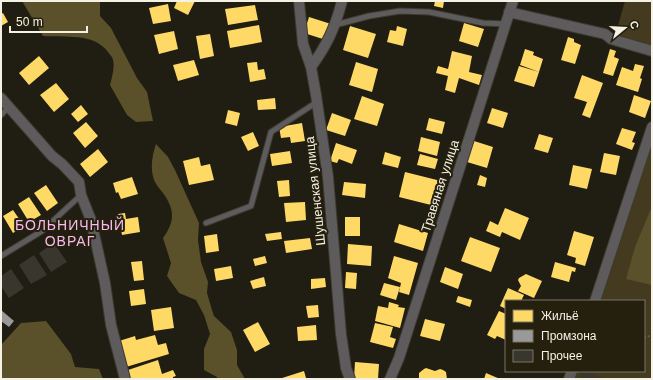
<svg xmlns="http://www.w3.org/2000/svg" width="653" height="380" font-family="Arial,sans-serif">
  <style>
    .green { fill: #433a1f }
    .forest { fill: #5a502a }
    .homes { fill: #ffd966 }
    .industry { fill: #999 }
    .building { fill: #39362d }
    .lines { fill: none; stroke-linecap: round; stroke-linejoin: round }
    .lane-casing { stroke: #3d3a31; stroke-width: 7 }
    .street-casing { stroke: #3d3a31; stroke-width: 12 }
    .path { stroke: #5f5c5a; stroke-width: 2; stroke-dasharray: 2 2; stroke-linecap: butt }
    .lane { stroke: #5d5b5b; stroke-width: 5 }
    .street { stroke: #5d5b5b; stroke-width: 10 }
    .labels { text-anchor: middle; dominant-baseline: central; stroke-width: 4; stroke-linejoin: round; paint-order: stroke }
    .street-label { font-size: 13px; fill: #f4f1e5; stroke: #25200e }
    .neighbourhood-label { font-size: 14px; letter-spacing: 1px; fill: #fabaef; stroke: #25200e }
  </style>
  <rect width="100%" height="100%" fill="#201d13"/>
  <path class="green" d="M 625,1 L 652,1 L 652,47 L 615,36 Z
    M 652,139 L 652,379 L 575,379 L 577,371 L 644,371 L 644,301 L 600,301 Z"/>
  <path class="forest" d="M 22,1 L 100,1 L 100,16 L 111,28 L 137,78 L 147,92 L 153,121 L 136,122 L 127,115 L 110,85 C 112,77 115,67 113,60 C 113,57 109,54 108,52 C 93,32 65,38 43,36 Z
    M 156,144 L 168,157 L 175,170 L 199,223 L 198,240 L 201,262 L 208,282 L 207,293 L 212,310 L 214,316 L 231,332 L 237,350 L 237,365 L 245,379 L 217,379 L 217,377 L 204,370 L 204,349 L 210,334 L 204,315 L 196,300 L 179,293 L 167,276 L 171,263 L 163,238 C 175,221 175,210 163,193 C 160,189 156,185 154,180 C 150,168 152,156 156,144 Z
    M 652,206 L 652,285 L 626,279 L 635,247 Z
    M 46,321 L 71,354 L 75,367 L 99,369 L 103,379 L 1,379 L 1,345 L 21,323 Z"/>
  <path class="homes" d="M 177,1 L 195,1 L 188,15 L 174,8 Z
    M 435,1 L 444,1 L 443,8 L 434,6 Z
    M 168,4 L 171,21 L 153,24 L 149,8 Z
    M 255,5 L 258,20 L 228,25 L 225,9 Z
    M 3,13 L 8,22 L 1,26 L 1,14 Z
    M 309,17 L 331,24 L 326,40 L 304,33 Z
    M 464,23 L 484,29 L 478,47 L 459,41 Z
    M 259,25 L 262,42 L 230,48 L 227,31 Z
    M 350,26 L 376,34 L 368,58 L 343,50 Z
    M 397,26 L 407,29 L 403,46 L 387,42 L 390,30 L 396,31 Z
    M 174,31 L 178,49 L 159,54 L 154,35 Z
    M 210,34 L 214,56 L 200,59 L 196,36 Z
    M 568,37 L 574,39 L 574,42 L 581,45 L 575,64 L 561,60 Z
    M 525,49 L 534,52 L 533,55 L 543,59 L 539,72 L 520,65 Z
    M 610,49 L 616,51 L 614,57 L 619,59 L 613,76 L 603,73 Z
    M 452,51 L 472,56 L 469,72 L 482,75 L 479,85 L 459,78 L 455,93 L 445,90 L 448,76 L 436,73 L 438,66 L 448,69 Z
    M 39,56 L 49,68 L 29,85 L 19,73 Z
    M 194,60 L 199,75 L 178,81 L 173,65 Z
    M 257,62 L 258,70 L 264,69 L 266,79 L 250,82 L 247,63 Z
    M 356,62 L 378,69 L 372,92 L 349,85 Z
    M 635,64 L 644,66 L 640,78 L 642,79 L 638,92 L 616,85 L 622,67 L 633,71 Z
    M 519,66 L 539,72 L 534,87 L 514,81 Z
    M 582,75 L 603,83 L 590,118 L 582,115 L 587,102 L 574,98 Z
    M 56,83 L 69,99 L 54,112 L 40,95 Z
    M 634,95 L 651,101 L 645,118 L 629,112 Z
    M 362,96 L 384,104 L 377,126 L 354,119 Z
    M 275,98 L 276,109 L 258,110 L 257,100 Z
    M 81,105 L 88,114 L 78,122 L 71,114 Z
    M 492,108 L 508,113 L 503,128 L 487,123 Z
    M 228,110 L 240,113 L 237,126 L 225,123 Z
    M 332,113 L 351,120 L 345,136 L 326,130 Z
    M 429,118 L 445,122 L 442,134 L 426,130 Z
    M 86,122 L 98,136 L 85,148 L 73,133 Z
    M 302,123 L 305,141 L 291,143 L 290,137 L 281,138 L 279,127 Z
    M 622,128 L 636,132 L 632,142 L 635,143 L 632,150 L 616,144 Z
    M 253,132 L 259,146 L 248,151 L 241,137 Z
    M 539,134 L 553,138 L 548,153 L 534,149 Z
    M 421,137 L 440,142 L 437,156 L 418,151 Z
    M 474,141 L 493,147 L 487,168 L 467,162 Z
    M 336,143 L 357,150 L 352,164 L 339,159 L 337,163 L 330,161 Z
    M 98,149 L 108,162 L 90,177 L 80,164 Z
    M 290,151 L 292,163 L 272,166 L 270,154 Z
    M 385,152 L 401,157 L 398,168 L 382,164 Z
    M 604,153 L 620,156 L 616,175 L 600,172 Z
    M 420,154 L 438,159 L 435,169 L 417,165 Z
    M 199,157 L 201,166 L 210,164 L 214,180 L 189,185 L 183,161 Z
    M 573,165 L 592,169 L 587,189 L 569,185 Z
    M 405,172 L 441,181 L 438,194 L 434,193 L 431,205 L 399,197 Z
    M 480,175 L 487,178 L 485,187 L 477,185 Z
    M 132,177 L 138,194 L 121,199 L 118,192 L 116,193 L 113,183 Z
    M 289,180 L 290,196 L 279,197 L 277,181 Z
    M 344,182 L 366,184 L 365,198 L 342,195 Z
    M 46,185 L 58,203 L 47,211 L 34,193 Z
    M 29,197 L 41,215 L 29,222 L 18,204 Z
    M 305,202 L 306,220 L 286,222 L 284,203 Z
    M 505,208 L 529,218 L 520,240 L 502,232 L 500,237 L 486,231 L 490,221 L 498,225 Z
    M 13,210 L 24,226 L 13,233 L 3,216 Z
    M 125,213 L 126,219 L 138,217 L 140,232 L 122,235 L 118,214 Z
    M 345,217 L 360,217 L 360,236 L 345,236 Z
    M 399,224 L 428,233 L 423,251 L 394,242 Z
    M 574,231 L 594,237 L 585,266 L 575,263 L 576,258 L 567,255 Z
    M 281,232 L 282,239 L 267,241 L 265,234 Z
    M 217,234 L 219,251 L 206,253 L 204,236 Z
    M 470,237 L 500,248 L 491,272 L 461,261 Z
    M 310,238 L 312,249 L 286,253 L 284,241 Z
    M 348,244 L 372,246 L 371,266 L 347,264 Z
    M 265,256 L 267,263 L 255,266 L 253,259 Z
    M 394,256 L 418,263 L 409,295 L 399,292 L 401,283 L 388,278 Z
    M 142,261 L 144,280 L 134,281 L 131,262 Z
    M 555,262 L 576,268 L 575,272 L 572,271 L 569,282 L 551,277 Z
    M 231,266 L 233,278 L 216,281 L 214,269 Z
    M 445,267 L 463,274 L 458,289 L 440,282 Z
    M 346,272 L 357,273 L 356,289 L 345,288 Z
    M 526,274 L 542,281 L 534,298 L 518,291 L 521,286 L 518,280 L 519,278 Z
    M 264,277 L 266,286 L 253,289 L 250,281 Z
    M 325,278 L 326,287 L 311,289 L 311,279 Z
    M 384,283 L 400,287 L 396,300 L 380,295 Z
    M 508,288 L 524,295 L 521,301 L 506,301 L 506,309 L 500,306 Z
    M 144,289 L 146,304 L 131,306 L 129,291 Z
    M 458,296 L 472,300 L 470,307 L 456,302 Z
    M 389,302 L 399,305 L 398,307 L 405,308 L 400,328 L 375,321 L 378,306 L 388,308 Z
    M 318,305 L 319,317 L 308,318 L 306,306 Z
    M 171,307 L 174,328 L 154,331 L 151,310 Z
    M 499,311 L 506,314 L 506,340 L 497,336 L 495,339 L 487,335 Z
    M 425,319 L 445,324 L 440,341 L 420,336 Z
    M 258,322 L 270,344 L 255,352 L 243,330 Z
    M 375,323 L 393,327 L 390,337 L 396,339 L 393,348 L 370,342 Z
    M 316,325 L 317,340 L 298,341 L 297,327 Z
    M 155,335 L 158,345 L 166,343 L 169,354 L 126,367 L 119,341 L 135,336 L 136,340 Z
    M 158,360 L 162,374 L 173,370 L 176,376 L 173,377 L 173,379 L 128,379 L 125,371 Z
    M 355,362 L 379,364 L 378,379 L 354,379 Z
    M 426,368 L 435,371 L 440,369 L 443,370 L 446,372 L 447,379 L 419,379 L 419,373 L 424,369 Z
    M 304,371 L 306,378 L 279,379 Z
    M 486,373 L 500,379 L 484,379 Z"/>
  <path class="industry" d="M 1,310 L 14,321 L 9,327 L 1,321 Z"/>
  <path class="building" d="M 54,243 L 67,262 L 51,272 L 39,253 Z
    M 34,255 L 47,275 L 31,284 L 19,265 Z
    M 11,269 L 24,288 L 9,298 L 1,286 L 1,276 Z
    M 582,371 L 584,371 L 607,379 L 579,379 Z"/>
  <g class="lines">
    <defs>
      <path id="lane" d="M 335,25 L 369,16 L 400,11 L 429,12 L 483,23 L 506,24
        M 1,115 L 9,107
        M 206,223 L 251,206 L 271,132 L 317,102
        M 1,256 L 42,231 L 81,195"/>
      <path id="street" d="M 299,1 L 303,44 L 311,67 L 316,95 L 328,177 L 341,334 L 346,368 L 350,379
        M 509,12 L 605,34 L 611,39 L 652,51
        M 311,67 C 327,45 335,28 342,1
        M 1,98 L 52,156 L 62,164 L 79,182 L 81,195 L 91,220 L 105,283 L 111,325 L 125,379
        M 595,301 L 652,127
        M 390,379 L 399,358 L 513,1
        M 569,379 L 572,371"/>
    </defs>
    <use href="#lane" class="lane-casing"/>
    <use href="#street" class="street-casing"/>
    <path class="path" d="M 644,338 L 652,335"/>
    <use href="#lane" class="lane"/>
    <use href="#street" class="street"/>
  </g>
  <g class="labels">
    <g class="street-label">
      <text transform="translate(440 186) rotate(-72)">Травяная улица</text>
      <text transform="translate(315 191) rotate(-96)">Шушенская улица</text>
    </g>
    <g class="neighbourhood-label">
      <text x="70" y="225">БОЛЬНИЧНЫЙ<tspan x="70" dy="16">ОВРАГ</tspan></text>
    </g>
  </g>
  <rect width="653" height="380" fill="none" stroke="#f4f1e5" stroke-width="4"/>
  <rect x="505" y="300" width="140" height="72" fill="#25200e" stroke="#787464"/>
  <rect x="513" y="310" width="20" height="12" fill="#ffd966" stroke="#787464"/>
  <text x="541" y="320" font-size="12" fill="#f4f1e5">Жильё</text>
  <rect x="513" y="330" width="20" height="12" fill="#999999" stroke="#787464"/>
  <text x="541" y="340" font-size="12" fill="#f4f1e5">Промзона</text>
  <rect x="513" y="350" width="20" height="12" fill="#39362d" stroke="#787464"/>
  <text x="541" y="360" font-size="12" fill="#f4f1e5">Прочее</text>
  <g transform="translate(625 28) rotate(72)" stroke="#25200e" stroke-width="3" paint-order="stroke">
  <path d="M0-3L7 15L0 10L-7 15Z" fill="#f4f1e5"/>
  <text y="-6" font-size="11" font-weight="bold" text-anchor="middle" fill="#f4f1e5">С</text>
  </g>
  <path d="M10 26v6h77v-6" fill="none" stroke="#f4f1e5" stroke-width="2"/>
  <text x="16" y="26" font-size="12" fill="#f4f1e5" stroke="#25200e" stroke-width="3" paint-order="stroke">50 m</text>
</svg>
